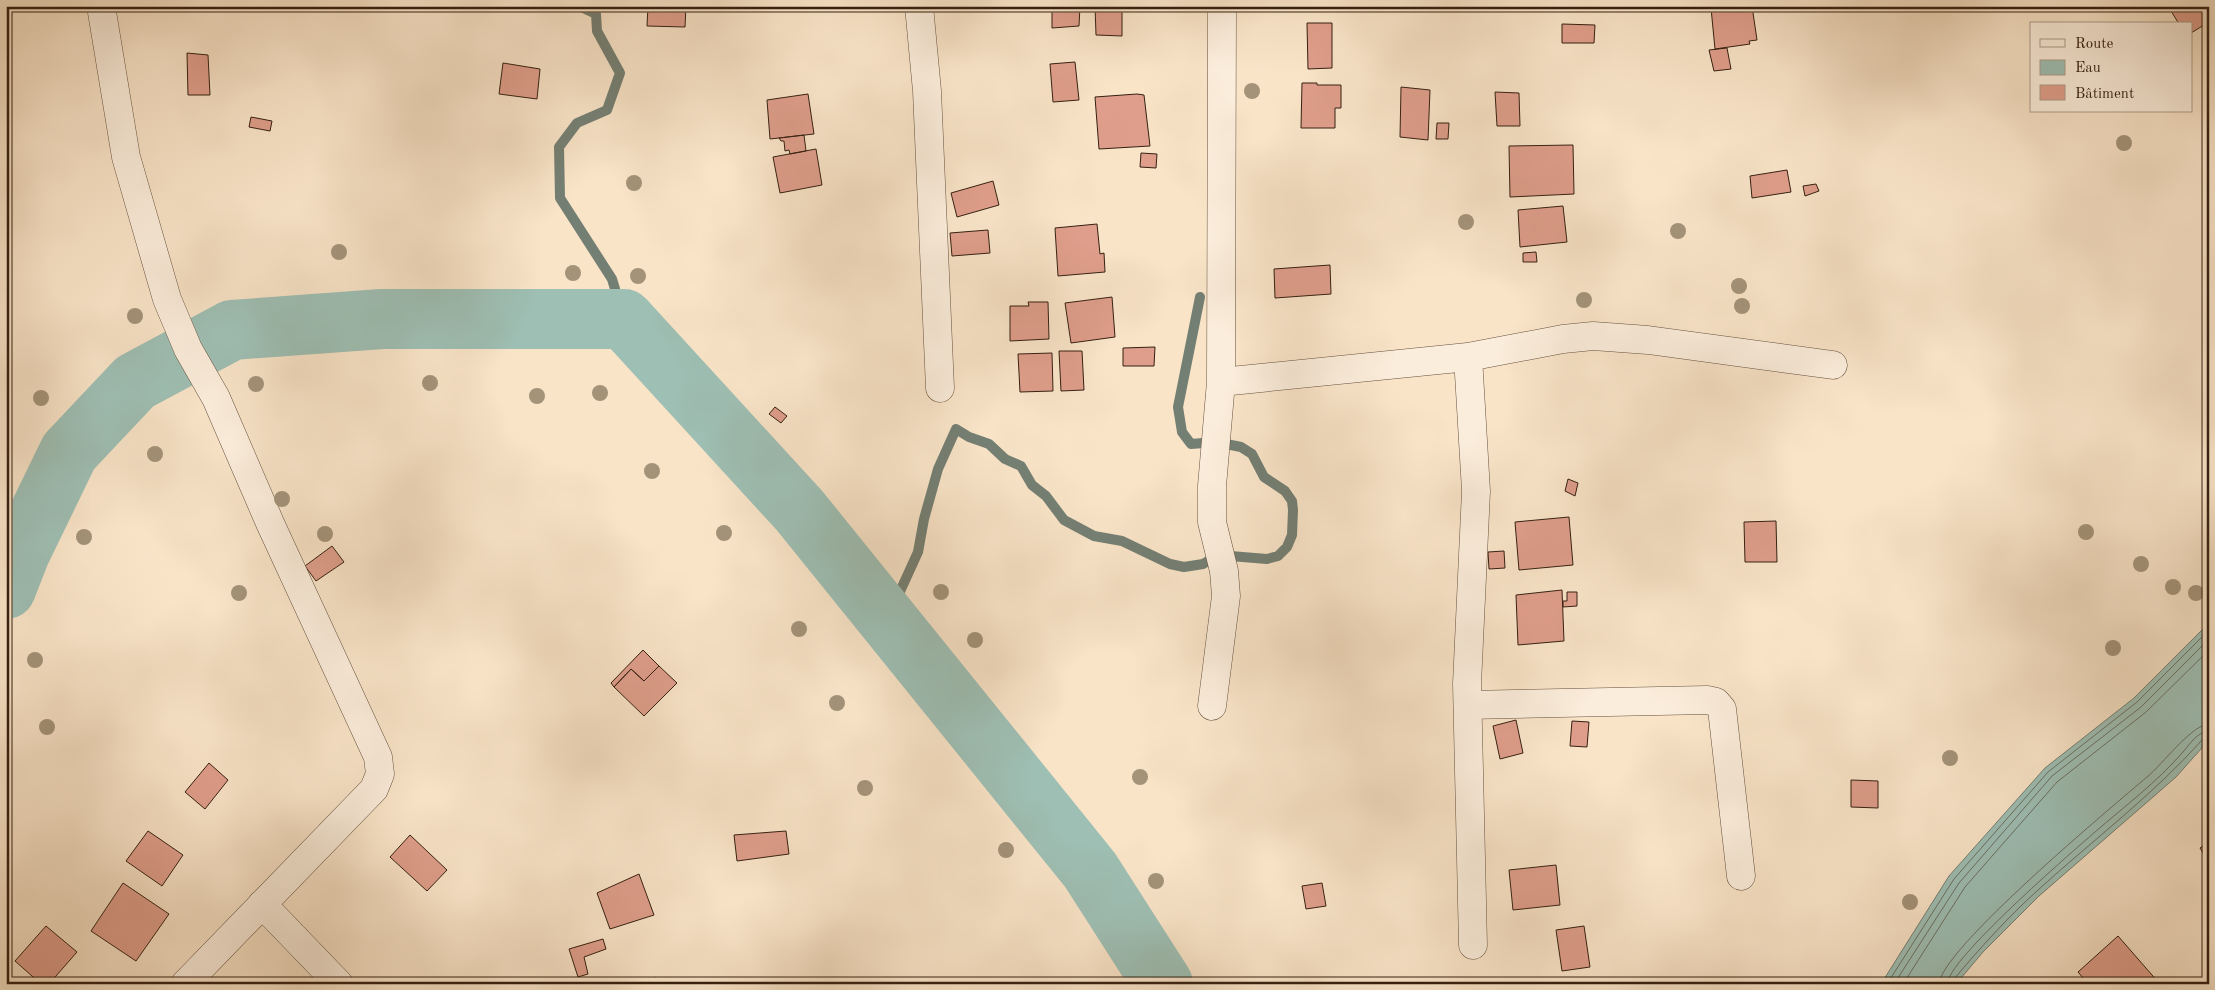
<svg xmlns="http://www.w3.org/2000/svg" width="2215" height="990" font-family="'Old Standard TT',serif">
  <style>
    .water { fill: #9ebfb4; stroke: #747f73 }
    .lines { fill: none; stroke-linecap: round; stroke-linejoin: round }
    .shore { stroke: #6a7062; stroke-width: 1 }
    .stream { stroke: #747f73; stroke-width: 10 }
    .river { stroke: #9ebfb4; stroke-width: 60 }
    .building { fill: #df9e8b; stroke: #352011 }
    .minor-casing { stroke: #66513f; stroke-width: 29 }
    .minor { stroke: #fbeddb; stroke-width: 28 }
    .tree { fill: #a49379 }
  </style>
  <rect width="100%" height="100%" fill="#f9e4c8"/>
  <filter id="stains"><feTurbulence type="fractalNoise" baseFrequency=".004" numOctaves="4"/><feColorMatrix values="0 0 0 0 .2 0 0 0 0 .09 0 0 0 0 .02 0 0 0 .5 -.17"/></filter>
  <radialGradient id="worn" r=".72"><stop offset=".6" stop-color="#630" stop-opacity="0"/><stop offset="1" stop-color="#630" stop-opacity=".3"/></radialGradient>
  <path class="water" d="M 2209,623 L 2209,740 L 2176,777 L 2039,896 L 1983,952 L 1956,984 L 1881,984 L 1949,876 L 2045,768 L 2134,698 Z"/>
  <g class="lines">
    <path class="shore" d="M 1887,984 L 1954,879 L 2048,772 L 2137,702 L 2209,630
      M 1894,984 L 1959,883 L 2052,776 L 2141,707 L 2209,639
      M 1903,984 L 1965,887 L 2057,782 L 2146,712 L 2209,650
      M 1939,984 C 1940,950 2113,806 2147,777 C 2162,765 2192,724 2209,724
      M 1947,984 C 1948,959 2071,853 2095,832 C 2125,806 2157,782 2183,752 C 2190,744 2197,732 2209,731
      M 1953,984 L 1954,979 C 1980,948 2008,917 2038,890 C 2093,840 2153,795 2203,739 L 2209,737"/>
    <path class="stream" d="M 579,6 L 596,14 L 597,31 L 620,73 L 607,110 L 577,123 L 559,147 L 560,198 L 612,279 L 624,319
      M 887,620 L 918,552 L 924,519 L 938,469 L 956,429 L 969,437 L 989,444 L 1005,459 L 1021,466 L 1032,485 L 1046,496 L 1064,520 L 1094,536 L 1122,541 L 1170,564 L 1184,567 L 1203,564 L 1218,555 L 1267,559 L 1278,556 L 1287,547 L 1292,535 L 1293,510 L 1292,501 L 1285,491 L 1264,477 L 1252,454 L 1241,447 L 1216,442 L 1191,444 L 1182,432 L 1178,407 L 1200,297"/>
    <path class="river" d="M 6,589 L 20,553 L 69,452 L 135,382 L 232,330 L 382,319 L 624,319 L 799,510 L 1090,870 L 1163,984"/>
  </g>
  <path class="building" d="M 648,6 L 686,6 L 685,27 L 647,26 Z
    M 1052,6 L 1080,6 L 1079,26 L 1052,28 Z
    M 1095,6 L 1122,6 L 1122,36 L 1096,35 Z
    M 1724,6 L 1752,6 L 1757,40 L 1749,41 L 1750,44 L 1715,49 L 1711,8 Z
    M 2168,6 L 2209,6 L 2209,22 L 2191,33 L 2191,24 L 2179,24 Z
    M 1307,23 L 1332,23 L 1332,68 L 1308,69 Z
    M 1562,24 L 1595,25 L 1594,43 L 1562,43 Z
    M 1727,48 L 1731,69 L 1714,71 L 1709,50 Z
    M 187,53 L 208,55 L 210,95 L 188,95 Z
    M 1075,62 L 1079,100 L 1053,102 L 1050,64 Z
    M 503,63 L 540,69 L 537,99 L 499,94 Z
    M 1302,83 L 1317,83 L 1317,85 L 1341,85 L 1341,108 L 1335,108 L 1335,128 L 1301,128 Z
    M 1401,87 L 1430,90 L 1428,140 L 1400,137 Z
    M 1495,92 L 1519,93 L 1520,126 L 1497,126 Z
    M 808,94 L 814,134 L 770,139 L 767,100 Z
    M 1137,94 L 1144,95 L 1150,146 L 1099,149 L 1095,97 Z
    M 251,117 L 272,121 L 270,131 L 249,127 Z
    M 1437,123 L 1449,123 L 1448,139 L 1436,139 Z
    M 804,135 L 806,151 L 790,154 L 789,150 L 785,151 L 784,141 L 781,141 L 779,138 Z
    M 1573,145 L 1574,194 L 1510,197 L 1509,146 Z
    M 816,149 L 822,185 L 780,193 L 773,157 Z
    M 1141,153 L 1157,154 L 1156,168 L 1140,167 Z
    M 1787,170 L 1791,192 L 1752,198 L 1750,176 Z
    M 993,181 L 999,205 L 957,217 L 951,193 Z
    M 1816,184 L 1819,191 L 1805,196 L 1803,186 Z
    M 1563,206 L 1567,242 L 1520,247 L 1518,210 Z
    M 1097,224 L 1100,254 L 1104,253 L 1105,272 L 1058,276 L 1055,228 Z
    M 988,230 L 990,253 L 952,256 L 950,233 Z
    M 1536,252 L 1537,262 L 1523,262 L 1523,253 Z
    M 1330,265 L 1331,294 L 1275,298 L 1274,269 Z
    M 1112,297 L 1115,337 L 1071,343 L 1065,303 Z
    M 1028,302 L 1048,302 L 1049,339 L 1010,341 L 1010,306 L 1029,306 Z
    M 1155,347 L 1154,366 L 1123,366 L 1123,348 Z
    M 1059,351 L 1082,351 L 1084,390 L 1061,391 Z
    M 1052,353 L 1053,391 L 1020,392 L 1018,354 Z
    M 775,407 L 787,416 L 781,423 L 769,414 Z
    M 1568,479 L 1578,483 L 1575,496 L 1565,491 Z
    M 1569,517 L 1573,565 L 1519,570 L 1515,522 Z
    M 1776,521 L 1777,562 L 1745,562 L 1744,522 Z
    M 332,546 L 344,562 L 316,581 L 305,566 Z
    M 1504,551 L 1505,568 L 1489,569 L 1488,552 Z
    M 1562,590 L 1564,641 L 1518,645 L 1516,595 Z
    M 1567,592 L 1577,592 L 1577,606 L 1563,607 L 1563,601 L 1567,601 Z
    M 643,650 L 659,666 L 644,681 L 631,669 L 614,687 L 611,683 Z
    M 659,666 L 677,683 L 644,716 L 614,687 L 631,669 L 644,681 Z
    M 1516,720 L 1523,753 L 1500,759 L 1493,726 Z
    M 1572,721 L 1589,722 L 1587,747 L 1570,746 Z
    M 209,763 L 228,780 L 205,809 L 185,792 Z
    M 1851,780 L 1878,781 L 1878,808 L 1851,807 Z
    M 148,831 L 183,855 L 162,886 L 126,861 Z
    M 786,831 L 789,854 L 737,861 L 734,835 Z
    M 410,835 L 447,870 L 427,891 L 390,857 Z
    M 2209,842 L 2209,861 L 2208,861 L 2200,848 Z
    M 1556,865 L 1560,905 L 1513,910 L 1509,870 Z
    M 639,874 L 654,915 L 610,929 L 597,893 Z
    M 123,883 L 169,914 L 136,961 L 91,931 Z
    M 1322,883 L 1326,906 L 1306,909 L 1302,886 Z
    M 46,926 L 77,952 L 49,984 L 41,984 L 15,961 Z
    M 1584,926 L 1590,967 L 1562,971 L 1556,930 Z
    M 2118,936 L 2159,983 L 2159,984 L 2088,984 L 2078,972 Z
    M 603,939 L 606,949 L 584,957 L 588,974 L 578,977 L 569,949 Z
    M 656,978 L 658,984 L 632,984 Z"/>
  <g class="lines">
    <defs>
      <path id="minor" d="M 101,6 L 126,157 L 167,299 L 188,349 L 216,398 L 270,523 L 378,757 L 380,774 L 374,789 L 185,984
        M 919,6 L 927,91 L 940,388
        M 1468,357 L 1476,491 L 1467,684 L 1473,945
        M 1221,382 L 1468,357 L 1563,339 L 1593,336 L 1648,340 L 1833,365
        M 1468,705 L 1707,700 L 1716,702 L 1722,709 L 1741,876
        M 1212,706 L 1226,596 L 1224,571 L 1212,522 L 1212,486 L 1221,382 L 1222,6
        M 262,904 L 339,984"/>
    </defs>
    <use href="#minor" class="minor-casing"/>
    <use href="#minor" class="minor"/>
  </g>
  <g class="tree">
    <circle cx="1252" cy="91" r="8"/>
    <circle cx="2124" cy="143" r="8"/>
    <circle cx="634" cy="183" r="8"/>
    <circle cx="1466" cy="222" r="8"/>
    <circle cx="1678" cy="231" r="8"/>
    <circle cx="339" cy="252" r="8"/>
    <circle cx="573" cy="273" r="8"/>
    <circle cx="638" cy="276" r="8"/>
    <circle cx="1739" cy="286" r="8"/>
    <circle cx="1584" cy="300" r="8"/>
    <circle cx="1742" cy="306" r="8"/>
    <circle cx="135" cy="316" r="8"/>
    <circle cx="430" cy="383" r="8"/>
    <circle cx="256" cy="384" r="8"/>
    <circle cx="600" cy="393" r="8"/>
    <circle cx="537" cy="396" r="8"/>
    <circle cx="41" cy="398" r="8"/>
    <circle cx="155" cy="454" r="8"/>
    <circle cx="652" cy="471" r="8"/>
    <circle cx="282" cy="499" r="8"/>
    <circle cx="2086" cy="532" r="8"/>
    <circle cx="724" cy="533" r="8"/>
    <circle cx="325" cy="534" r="8"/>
    <circle cx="84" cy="537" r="8"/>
    <circle cx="2141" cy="564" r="8"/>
    <circle cx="2173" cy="587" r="8"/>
    <circle cx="941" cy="592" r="8"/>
    <circle cx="239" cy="593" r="8"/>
    <circle cx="2196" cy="593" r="8"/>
    <circle cx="799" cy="629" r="8"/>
    <circle cx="975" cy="640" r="8"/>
    <circle cx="2113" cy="648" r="8"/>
    <circle cx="35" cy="660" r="8"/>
    <circle cx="837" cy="703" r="8"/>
    <circle cx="47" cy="727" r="8"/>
    <circle cx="1950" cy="758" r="8"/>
    <circle cx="1140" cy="777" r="8"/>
    <circle cx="865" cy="788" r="8"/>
    <circle cx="1006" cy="850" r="8"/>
    <circle cx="1156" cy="881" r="8"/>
    <circle cx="1910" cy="902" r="8"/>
  </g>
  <rect width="2215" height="990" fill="none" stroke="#f9e4c8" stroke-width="25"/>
  <rect x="8" y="8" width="2200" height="975" fill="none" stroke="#352011" stroke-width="2.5"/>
  <rect x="12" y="12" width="2190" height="965" fill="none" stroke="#352011"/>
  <rect x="2030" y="22" width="162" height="90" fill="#fbeddb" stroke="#ac9b8a"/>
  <rect x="2040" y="39" width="25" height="8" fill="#fbeddb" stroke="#ac9b8a"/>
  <text x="2075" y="48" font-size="15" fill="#352011">Route</text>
  <rect x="2040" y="60" width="25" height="15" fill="#9ebfb4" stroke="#ac9b8a"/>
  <text x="2075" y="72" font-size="15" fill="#352011">Eau</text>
  <rect x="2040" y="85" width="25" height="15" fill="#df9e8b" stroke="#ac9b8a"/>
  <text x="2075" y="98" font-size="15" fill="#352011">Bâtiment</text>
  <rect width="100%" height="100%" filter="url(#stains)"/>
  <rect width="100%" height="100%" fill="url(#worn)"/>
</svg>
